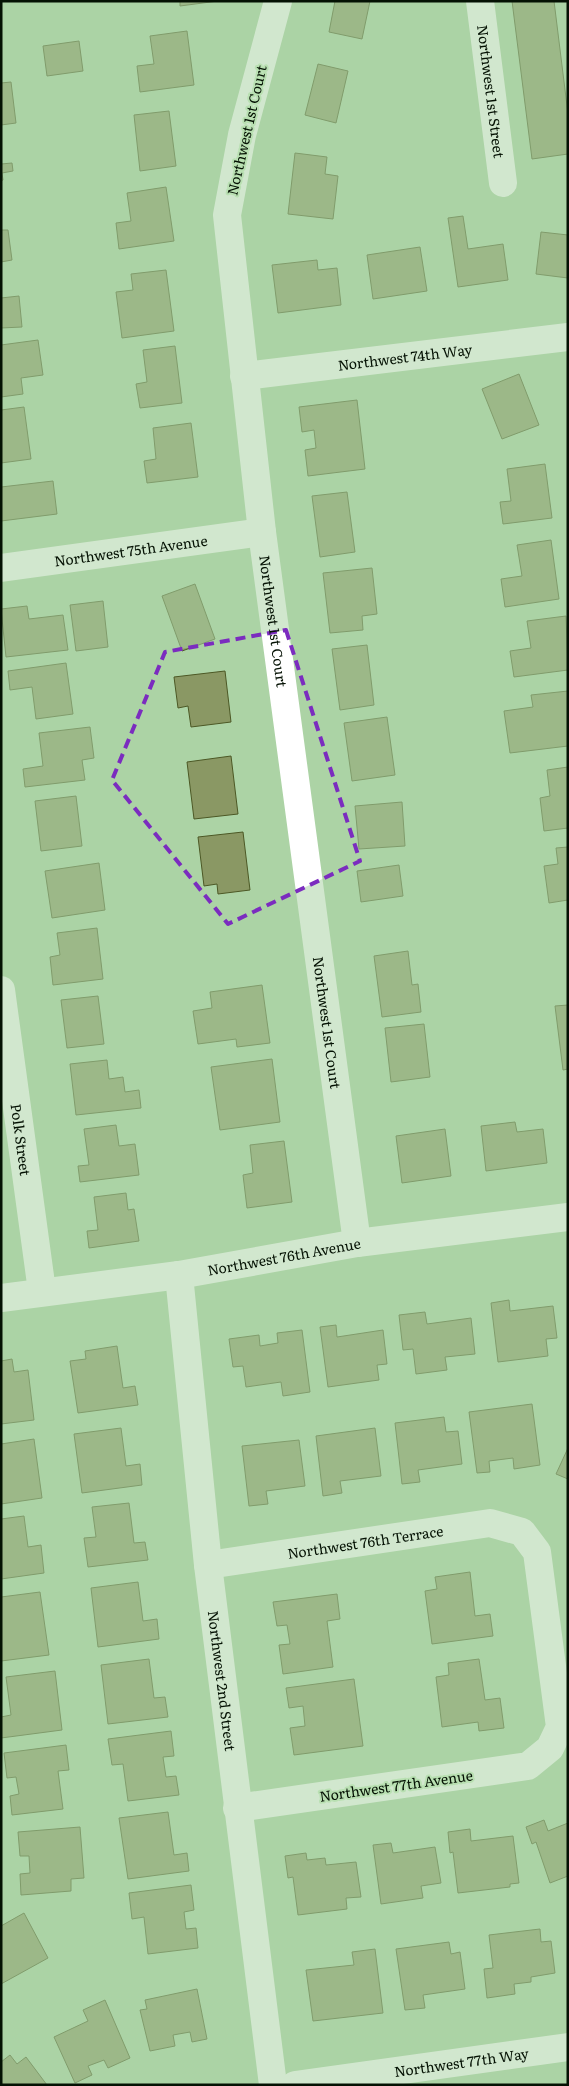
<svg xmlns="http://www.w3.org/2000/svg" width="569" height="2086" font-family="Literata,serif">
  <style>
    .building { fill: #8a9864; stroke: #4c5825 }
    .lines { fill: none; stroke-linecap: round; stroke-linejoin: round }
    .minor { stroke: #fff; stroke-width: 28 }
    .marked { fill: none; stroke: #7b2cbf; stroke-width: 4; stroke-dasharray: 10 6; stroke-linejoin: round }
    .labels { text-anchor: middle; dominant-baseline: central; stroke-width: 4; stroke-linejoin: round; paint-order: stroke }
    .street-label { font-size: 14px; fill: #041103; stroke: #b9e0b2 }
  </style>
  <rect width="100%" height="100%" fill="#acd3a5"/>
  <path class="building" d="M 180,1 L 218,1 L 180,6 Z
    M 335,1 L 370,1 L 362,39 L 329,32 Z
    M 512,1 L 554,1 L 568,114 L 568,154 L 532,159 Z
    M 187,31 L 194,85 L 140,92 L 137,66 L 154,64 L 150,36 Z
    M 79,41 L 83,71 L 47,76 L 43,46 Z
    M 318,64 L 348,71 L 336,123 L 305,115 Z
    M 11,82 L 16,123 L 1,125 L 1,83 Z
    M 169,111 L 176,166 L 140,171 L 134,115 Z
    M 295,153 L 327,157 L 325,174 L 338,176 L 333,219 L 288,214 Z
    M 12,163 L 13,171 L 2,173 L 3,180 L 1,181 L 1,164 Z
    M 166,187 L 174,241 L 119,249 L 116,223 L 131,221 L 127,193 Z
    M 463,216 L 468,249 L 503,244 L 508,280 L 458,287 L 448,218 Z
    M 1,230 L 8,230 L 12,260 L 1,262 Z
    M 541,232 L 568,235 L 568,278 L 536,274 Z
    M 420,247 L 427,291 L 373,299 L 367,255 Z
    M 317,260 L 318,270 L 337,268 L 341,305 L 278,313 L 272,265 Z
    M 166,270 L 174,331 L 122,338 L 116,292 L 133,290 L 131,274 Z
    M 1,295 L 1,298 L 19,296 L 22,327 L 1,328 Z
    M 38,340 L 43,375 L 21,378 L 23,394 L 1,397 L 1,345 Z
    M 175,346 L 182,403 L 140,408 L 136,384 L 147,382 L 143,350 Z
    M 519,374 L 539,425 L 502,439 L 482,389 Z
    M 357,400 L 365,469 L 308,476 L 305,450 L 316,448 L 314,430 L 302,432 L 299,407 Z
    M 24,407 L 31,459 L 1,463 L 1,410 Z
    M 191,423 L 198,477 L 147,483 L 144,461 L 156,459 L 153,428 Z
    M 545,464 L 552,518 L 503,524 L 500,502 L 511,501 L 507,469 Z
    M 53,481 L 57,514 L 1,521 L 1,487 Z
    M 347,492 L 355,552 L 320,557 L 312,496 Z
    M 551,540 L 559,599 L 505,607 L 501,579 L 522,576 L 517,545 Z
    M 372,568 L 377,614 L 362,616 L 363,630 L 330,633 L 323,573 Z
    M 195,584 L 215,639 L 182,651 L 162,596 Z
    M 103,601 L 108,647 L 76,651 L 70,605 Z
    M 27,606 L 29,619 L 63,615 L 68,650 L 6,657 L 1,609 Z
    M 566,616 L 568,670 L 514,677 L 510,651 L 531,648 L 527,621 Z
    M 367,645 L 374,705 L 340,710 L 332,649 Z
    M 66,663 L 73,714 L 36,719 L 32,687 L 10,690 L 8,671 Z
    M 225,671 L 231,722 L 191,727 L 188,706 L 178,708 L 174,677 Z
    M 568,691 L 568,746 L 510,753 L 504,711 L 533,707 L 531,695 Z
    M 387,717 L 395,775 L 352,781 L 344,723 Z
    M 90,727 L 94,758 L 82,760 L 85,780 L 25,787 L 23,769 L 43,766 L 39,733 Z
    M 231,756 L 238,814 L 194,819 L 187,762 Z
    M 568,767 L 568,828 L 544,831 L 540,798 L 550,796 L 547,770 Z
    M 76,796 L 82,846 L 41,851 L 35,801 Z
    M 402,802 L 405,846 L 359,849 L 355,806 Z
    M 243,832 L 250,890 L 218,894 L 217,884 L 204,886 L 198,837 Z
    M 568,847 L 568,900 L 549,903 L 544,866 L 558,864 L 556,848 Z
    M 99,863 L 105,910 L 52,918 L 45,871 Z
    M 399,865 L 403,896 L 361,902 L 357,871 Z
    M 97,928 L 103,979 L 53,985 L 50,957 L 60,955 L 57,933 Z
    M 408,951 L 412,985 L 418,984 L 421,1012 L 382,1017 L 374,956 Z
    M 262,985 L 270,1043 L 237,1047 L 236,1039 L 198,1044 L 193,1011 L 212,1008 L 210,992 Z
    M 98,996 L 104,1044 L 67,1048 L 61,1000 Z
    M 568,1005 L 568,1069 L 563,1070 L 555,1006 Z
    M 424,1024 L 430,1077 L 391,1082 L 385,1028 Z
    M 272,1059 L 280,1122 L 220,1130 L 211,1067 Z
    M 107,1060 L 109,1079 L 123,1077 L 125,1092 L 139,1090 L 141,1108 L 76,1115 L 70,1064 Z
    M 515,1122 L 517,1132 L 543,1129 L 547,1163 L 486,1171 L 481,1126 Z
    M 116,1125 L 119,1146 L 135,1144 L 139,1175 L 80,1182 L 78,1166 L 89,1165 L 84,1129 Z
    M 445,1129 L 451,1176 L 402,1183 L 396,1136 Z
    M 284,1141 L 292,1202 L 247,1208 L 243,1175 L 253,1173 L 250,1145 Z
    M 126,1193 L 128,1210 L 134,1209 L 139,1241 L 89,1248 L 87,1231 L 98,1230 L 94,1197 Z
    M 509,1300 L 510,1311 L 553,1306 L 557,1338 L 546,1339 L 548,1356 L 498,1362 L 491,1303 Z
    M 425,1312 L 427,1324 L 471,1318 L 475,1354 L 445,1357 L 447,1370 L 416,1374 L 413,1349 L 403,1350 L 399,1315 Z
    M 336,1325 L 337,1337 L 383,1330 L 387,1364 L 377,1365 L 379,1380 L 328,1387 L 320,1327 Z
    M 302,1330 L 310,1392 L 283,1396 L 281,1382 L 246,1387 L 243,1366 L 233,1367 L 229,1339 L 259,1335 L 260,1346 L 278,1343 L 277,1333 Z
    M 117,1346 L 123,1388 L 135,1386 L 138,1405 L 78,1413 L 70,1361 L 86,1359 L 85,1351 Z
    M 12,1359 L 14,1372 L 28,1370 L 34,1420 L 1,1424 L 1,1361 Z
    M 532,1404 L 540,1465 L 514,1469 L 513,1458 L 489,1461 L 490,1472 L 477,1473 L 469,1412 Z
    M 444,1417 L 446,1432 L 458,1431 L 462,1464 L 418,1470 L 420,1482 L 402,1484 L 395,1423 Z
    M 121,1428 L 126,1466 L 140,1464 L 142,1485 L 82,1493 L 74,1434 Z
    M 375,1428 L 381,1476 L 340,1481 L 342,1493 L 323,1496 L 316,1436 Z
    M 34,1439 L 42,1498 L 1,1504 L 1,1444 Z
    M 299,1440 L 305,1486 L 266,1491 L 268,1504 L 249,1506 L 242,1446 Z
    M 568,1448 L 568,1479 L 556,1474 Z
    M 129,1503 L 134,1543 L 145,1542 L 148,1560 L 88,1567 L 84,1538 L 96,1537 L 92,1507 Z
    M 24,1516 L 28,1547 L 41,1545 L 44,1573 L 1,1579 L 1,1519 Z
    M 470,1572 L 475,1616 L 490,1614 L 493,1636 L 432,1644 L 425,1591 L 437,1589 L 435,1577 Z
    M 138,1582 L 143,1621 L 157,1619 L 159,1639 L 98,1647 L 91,1588 Z
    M 40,1592 L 49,1655 L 1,1661 L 1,1597 Z
    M 337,1594 L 340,1619 L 327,1621 L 333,1667 L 283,1674 L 279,1645 L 290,1644 L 287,1625 L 277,1626 L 273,1602 Z
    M 149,1659 L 154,1698 L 165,1697 L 168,1717 L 108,1724 L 101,1665 Z
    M 479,1659 L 485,1700 L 500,1698 L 504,1728 L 479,1731 L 478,1722 L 442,1727 L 436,1677 L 449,1675 L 448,1663 Z
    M 55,1671 L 62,1730 L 1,1738 L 1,1717 L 11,1715 L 6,1677 Z
    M 354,1679 L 363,1746 L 294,1755 L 290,1728 L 305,1726 L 303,1706 L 289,1708 L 286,1688 Z
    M 171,1731 L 174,1756 L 163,1757 L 166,1777 L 176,1776 L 179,1795 L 128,1801 L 123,1764 L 112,1765 L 108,1739 Z
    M 66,1745 L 69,1770 L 58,1771 L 63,1809 L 12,1815 L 10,1796 L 19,1794 L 16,1777 L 7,1778 L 4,1753 Z
    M 168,1812 L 174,1855 L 187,1853 L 189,1871 L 128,1879 L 119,1818 Z
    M 544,1820 L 548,1831 L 568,1823 L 568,1876 L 550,1883 L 536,1842 L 532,1844 L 526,1827 Z
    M 80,1827 L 84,1878 L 71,1879 L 71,1891 L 21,1895 L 20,1874 L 30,1873 L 29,1856 L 20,1856 L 18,1832 Z
    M 470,1829 L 471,1841 L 513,1836 L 519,1883 L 510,1884 L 510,1887 L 458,1893 L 453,1852 L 450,1853 L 448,1832 Z
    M 391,1843 L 393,1853 L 435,1847 L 441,1883 L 421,1886 L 423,1898 L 381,1904 L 373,1845 Z
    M 306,1853 L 307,1860 L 325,1858 L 326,1865 L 356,1862 L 361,1897 L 346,1898 L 347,1909 L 298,1915 L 293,1877 L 288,1878 L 285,1856 Z
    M 191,1885 L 194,1910 L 184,1912 L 186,1929 L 196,1928 L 198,1948 L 148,1954 L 144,1917 L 132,1919 L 129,1893 Z
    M 24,1913 L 48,1958 L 1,1984 L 1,1926 Z
    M 540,1929 L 541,1942 L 551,1941 L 555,1973 L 531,1977 L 531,1982 L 514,1984 L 515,1994 L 487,1998 L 484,1969 L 493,1968 L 489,1935 Z
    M 449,1942 L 451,1954 L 460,1952 L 465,1989 L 423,1995 L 425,2008 L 405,2010 L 396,1949 Z
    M 375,1949 L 383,2013 L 313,2021 L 306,1970 L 354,1965 L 352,1952 Z
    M 197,1989 L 207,2039 L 192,2042 L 190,2032 L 173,2035 L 175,2046 L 150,2051 L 140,2010 L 147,2009 L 145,2000 Z
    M 105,2000 L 130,2058 L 108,2068 L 104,2060 L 88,2066 L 92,2075 L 75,2083 L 54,2037 L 88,2021 L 83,2010 Z
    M 10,2055 L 17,2064 L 26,2057 L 47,2085 L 1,2085 L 1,2062 Z"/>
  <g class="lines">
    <g class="minor">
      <path id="s1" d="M 278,1 L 242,135 L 227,215 L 262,532 L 357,1243"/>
      <path id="s2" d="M 480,1 L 503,183"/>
      <path id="s3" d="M 244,376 L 568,337"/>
      <path id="s4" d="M 1,568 L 262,532"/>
      <path id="s5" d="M 1,990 L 42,1291"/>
      <path id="s6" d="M 179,1275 L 208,1565 L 273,2085"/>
      <path id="s7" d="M 1,1298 L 179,1275 L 357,1243 L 568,1217"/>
      <path id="s8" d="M 208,1565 L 490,1523 L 522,1532 L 537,1552 L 560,1727 L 550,1748 L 528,1766 L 237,1808"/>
      <path id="s9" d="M 295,2085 L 568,2047"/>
    </g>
  </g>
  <path d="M0 0H569V2086H0ZM 286,630 L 360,861 L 228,924 L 112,780 L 165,652 Z" fill="#acd3a5" fill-opacity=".55" fill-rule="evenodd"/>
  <path class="marked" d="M 286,630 L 360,861 L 228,924 L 112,780 L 165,652 Z"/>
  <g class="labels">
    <g class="street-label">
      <text stroke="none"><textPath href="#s2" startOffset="91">Northwest 1st Street</textPath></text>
      <text transform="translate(246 130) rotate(-77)">Northwest 1st Court</text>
      <text stroke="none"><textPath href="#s3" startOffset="162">Northwest 74th Way</textPath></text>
      <text stroke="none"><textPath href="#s4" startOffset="131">Northwest 75th Avenue</textPath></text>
      <text stroke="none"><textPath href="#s1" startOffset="629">Northwest 1st Court</textPath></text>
      <text stroke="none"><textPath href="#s1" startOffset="1034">Northwest 1st Court</textPath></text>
      <text stroke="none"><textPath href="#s5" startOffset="151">Polk Street</textPath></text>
      <text stroke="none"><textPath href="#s7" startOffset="286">Northwest 76th Avenue</textPath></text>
      <text stroke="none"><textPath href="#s8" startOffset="159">Northwest 76th Terrace</textPath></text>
      <text stroke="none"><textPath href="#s6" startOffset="408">Northwest 2nd Street</textPath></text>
      <text transform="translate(396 1785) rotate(-8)">Northwest 77th Avenue</text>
      <text stroke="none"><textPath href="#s9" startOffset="168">Northwest 77th Way</textPath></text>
    </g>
  </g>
  <rect width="569" height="2086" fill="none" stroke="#041103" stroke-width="5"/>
</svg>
